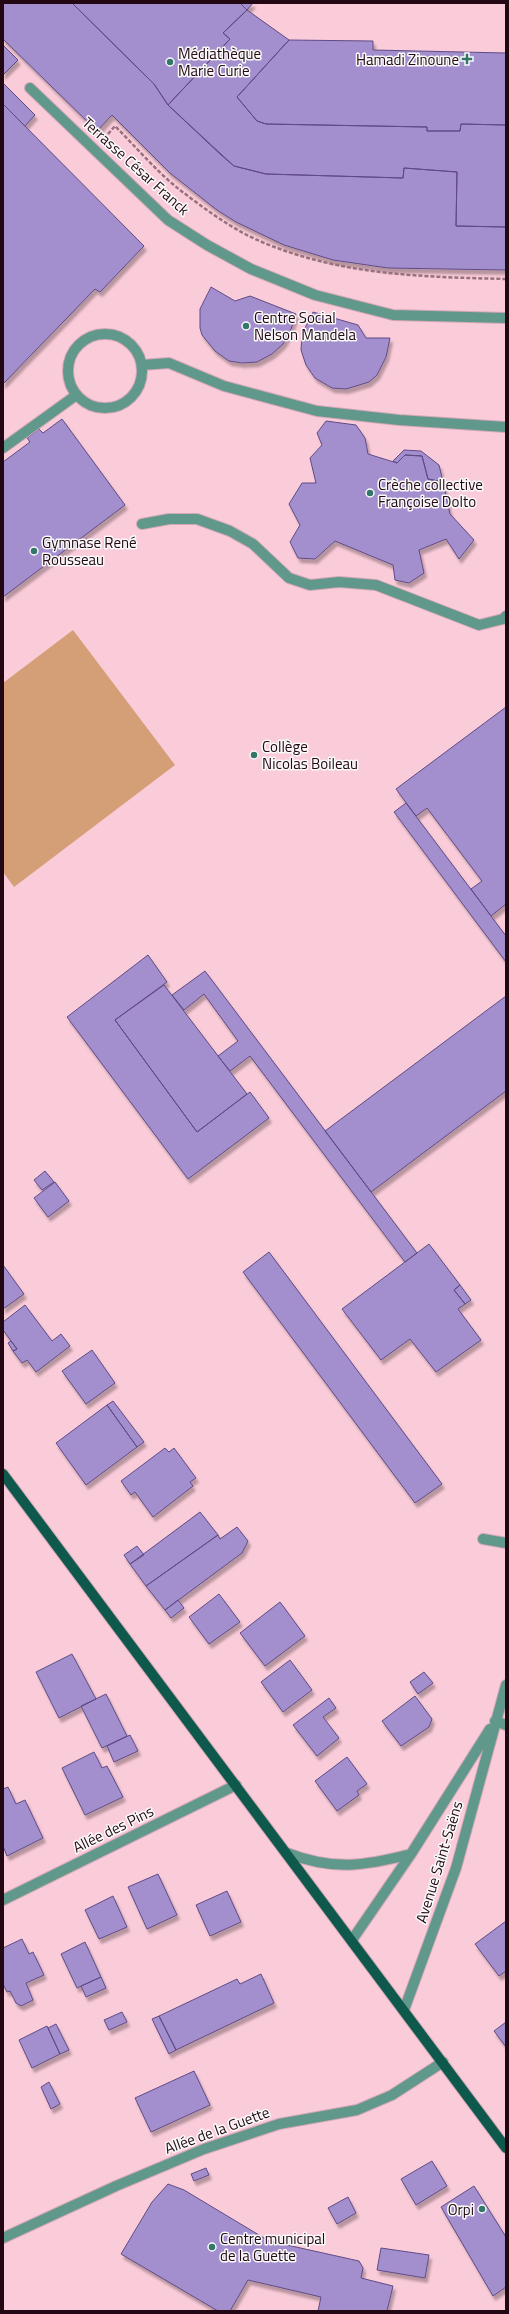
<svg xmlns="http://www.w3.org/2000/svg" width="509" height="2314" font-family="'Titillium Web',sans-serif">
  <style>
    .green { fill: #d49f76 }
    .building { fill: #a38fce; stroke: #5f4b85; filter: url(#shadow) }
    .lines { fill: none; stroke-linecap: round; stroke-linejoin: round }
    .minor-casing { stroke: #d3a8b5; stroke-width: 12 }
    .major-casing { stroke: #d3a8b5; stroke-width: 12 }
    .path { stroke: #97727e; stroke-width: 2.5; stroke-dasharray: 4 2; stroke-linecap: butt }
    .minor { stroke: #60988c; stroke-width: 10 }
    .major { stroke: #0e584c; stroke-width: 10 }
    .poi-dot { fill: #33776a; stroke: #fafafa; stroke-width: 1.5 }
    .labels { text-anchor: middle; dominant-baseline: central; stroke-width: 3; stroke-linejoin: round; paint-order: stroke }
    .poi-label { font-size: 15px; fill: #230813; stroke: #fafafa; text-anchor: start }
    .street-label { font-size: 15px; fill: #230813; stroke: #fafafa }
  </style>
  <defs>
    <filter id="shadow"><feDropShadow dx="2.5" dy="4.5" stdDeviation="1" flood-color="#0004"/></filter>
  </defs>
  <rect width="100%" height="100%" fill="#facbd9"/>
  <path class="green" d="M 73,630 L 175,765 L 14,887 L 3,872 L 3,683 Z"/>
  <path class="building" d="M 3,3 L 72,3 L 154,84 L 168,105 L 234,166 L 266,174 L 403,178 L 404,168 L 457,172 L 456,226 L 506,227 L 506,270 L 388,268 L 333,260 L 284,245 L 236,222 L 217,210 L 170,173 L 112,115 L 97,131 L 3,39 Z
    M 72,3 L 240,3 L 247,10 L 223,33 L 230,39 L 168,105 L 154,84 Z
    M 240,3 L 253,3 L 247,10 Z
    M 247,10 L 289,40 L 237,97 L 257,121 L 266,124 L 427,127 L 427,131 L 460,131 L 461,124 L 506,125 L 506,227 L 456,226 L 457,172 L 404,168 L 403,178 L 266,174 L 234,166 L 221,155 L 168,105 L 230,39 L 223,33 Z
    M 289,40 L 373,41 L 373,50 L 506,53 L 506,125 L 461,124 L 460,131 L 427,131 L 427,127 L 266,124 L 257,121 L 237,97 Z
    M 3,45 L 18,60 L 3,75 Z
    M 3,83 L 35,115 L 25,126 L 3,104 Z
    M 3,104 L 144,246 L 100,292 L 95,289 L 3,384 Z
    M 211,287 L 235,301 L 250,296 L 296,314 L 290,332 L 283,344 L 272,354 L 257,362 L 242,363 L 229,361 L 215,351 L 202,335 L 200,328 L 200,309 Z
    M 313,312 L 358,325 L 366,338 L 390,338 L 386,357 L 377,375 L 369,382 L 346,389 L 332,388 L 315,378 L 306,365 L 301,350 L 302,334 Z
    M 62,419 L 125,505 L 3,597 L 3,462 L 30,442 L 27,438 L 39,429 L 43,433 Z
    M 326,421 L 356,425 L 365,438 L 368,454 L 397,463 L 405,455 L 422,456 L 428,479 L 443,482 L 450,514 L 474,540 L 459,559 L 446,539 L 419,550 L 424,573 L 409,583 L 395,580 L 393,565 L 335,541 L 315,559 L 298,558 L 290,542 L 300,525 L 289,504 L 302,483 L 316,483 L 310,458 L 322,445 L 317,433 Z
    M 404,450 L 421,451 L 439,465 L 443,482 L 428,479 L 422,456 L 405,455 L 397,463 L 393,461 Z
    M 506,707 L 506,904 L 491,916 L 471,889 L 482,881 L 427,808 L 416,816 L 396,789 Z
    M 406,803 L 506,936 L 506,962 L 394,812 Z
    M 148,955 L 167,982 L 115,1020 L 197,1132 L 250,1092 L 269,1118 L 188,1179 L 67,1017 Z
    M 205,971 L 417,1253 L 405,1262 L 250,1056 L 230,1071 L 218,1056 L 238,1041 L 204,994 L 184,1010 L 172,995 Z
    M 164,985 L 247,1094 L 197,1132 L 115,1020 Z
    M 506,996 L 506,1091 L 371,1192 L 325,1131 Z
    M 45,1171 L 54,1182 L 42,1190 L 34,1180 Z
    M 55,1182 L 69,1201 L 48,1217 L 34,1198 Z
    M 429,1244 L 460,1285 L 454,1290 L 465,1304 L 458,1309 L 481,1340 L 436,1372 L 410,1339 L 381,1360 L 342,1309 Z
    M 269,1252 L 442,1484 L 415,1503 L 243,1272 Z
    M 3,1265 L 24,1294 L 3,1309 Z
    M 460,1285 L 471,1300 L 465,1304 L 454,1290 Z
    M 25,1305 L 52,1341 L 61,1334 L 70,1346 L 36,1372 L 27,1360 L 22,1363 L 13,1351 L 17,1349 L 3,1330 L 3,1322 Z
    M 11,1341 L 17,1349 L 13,1351 L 8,1343 Z
    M 92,1350 L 115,1383 L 86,1404 L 62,1371 Z
    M 113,1401 L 144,1442 L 137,1447 L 107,1405 Z
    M 107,1405 L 137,1447 L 86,1485 L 56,1443 Z
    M 165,1448 L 169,1452 L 174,1448 L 196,1478 L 190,1482 L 193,1486 L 153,1517 L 135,1492 L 131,1495 L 121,1481 Z
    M 200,1512 L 218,1535 L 146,1586 L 130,1564 Z
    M 237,1527 L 248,1541 L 242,1553 L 165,1610 L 146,1586 L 218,1535 L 220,1539 Z
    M 137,1546 L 144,1555 L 130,1564 L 124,1555 Z
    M 219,1594 L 240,1622 L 209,1644 L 189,1617 Z
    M 178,1600 L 184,1608 L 171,1618 L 165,1610 Z
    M 280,1602 L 305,1636 L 265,1666 L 240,1633 Z
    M 72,1654 L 96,1699 L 59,1718 L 36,1672 Z
    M 290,1660 L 312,1690 L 283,1712 L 261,1682 Z
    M 424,1672 L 433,1683 L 418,1694 L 410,1682 Z
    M 106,1694 L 127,1736 L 102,1748 L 81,1706 Z
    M 415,1696 L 432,1719 L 429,1727 L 401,1746 L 382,1721 Z
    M 329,1698 L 336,1708 L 323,1717 L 339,1738 L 317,1756 L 293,1725 Z
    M 130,1735 L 138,1751 L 114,1762 L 107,1746 Z
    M 94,1752 L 102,1768 L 107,1766 L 123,1797 L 85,1815 L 62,1768 Z
    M 347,1757 L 367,1784 L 357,1791 L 359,1795 L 337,1811 L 315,1781 Z
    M 8,1787 L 16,1804 L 25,1800 L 43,1838 L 7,1856 L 3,1846 L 3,1789 Z
    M 158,1874 L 177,1915 L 147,1929 L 128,1887 Z
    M 227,1891 L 241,1922 L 210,1936 L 196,1905 Z
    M 113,1896 L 127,1927 L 99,1939 L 85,1910 Z
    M 506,1921 L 506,1971 L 499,1976 L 475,1944 Z
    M 22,1939 L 29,1954 L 33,1952 L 44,1975 L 26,1983 L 33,2000 L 21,2006 L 16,2003 L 10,1991 L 7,1992 L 3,1984 L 3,1948 Z
    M 85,1942 L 101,1977 L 77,1988 L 61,1954 Z
    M 261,1974 L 274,2003 L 176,2050 L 159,2016 L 237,1979 L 240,1984 Z
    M 101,1977 L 106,1988 L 86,1997 L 81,1986 Z
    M 122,2012 L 127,2022 L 109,2030 L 104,2020 Z
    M 159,2016 L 176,2050 L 169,2054 L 152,2019 Z
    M 506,2022 L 506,2047 L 494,2031 Z
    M 56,2024 L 69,2050 L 60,2054 L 48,2028 Z
    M 47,2026 L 60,2054 L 32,2068 L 19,2040 Z
    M 194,2071 L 210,2105 L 151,2132 L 135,2098 Z
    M 49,2082 L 60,2104 L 51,2109 L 41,2087 Z
    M 432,2161 L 447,2186 L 416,2205 L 401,2179 Z
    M 206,2168 L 209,2175 L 194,2181 L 191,2174 Z
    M 168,2184 L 184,2190 L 269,2241 L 359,2261 L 363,2268 L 361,2278 L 393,2286 L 387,2311 L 318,2311 L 321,2297 L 248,2280 L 230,2311 L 218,2311 L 121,2254 L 152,2202 Z
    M 474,2186 L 506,2237 L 506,2287 L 493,2296 L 441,2207 Z
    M 348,2197 L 356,2213 L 337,2224 L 328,2208 Z
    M 381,2248 L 429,2255 L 425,2278 L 377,2270 Z"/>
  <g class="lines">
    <defs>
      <path id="minor" d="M 30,88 L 168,220 L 207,245 L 251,269 L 315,295 L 393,315 L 506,318
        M68 371a37 37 0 1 1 74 0a37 37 0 1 1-74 0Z
        M 142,365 L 169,363 L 224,386 L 317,411 L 399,420 L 506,427
        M 3,448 L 75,396
        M 142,524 L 169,519 L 197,519 L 230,531 L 253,544 L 289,578 L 310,585 L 339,582 L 376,585 L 479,625 L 503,619 L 506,616
        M 483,1539 L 506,1543
        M 495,1721 L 506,1725
        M 287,1853 C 334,1871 364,1866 411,1854
        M 3,1900 L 236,1785
        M 352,1940 L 411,1854 L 490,1729
        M 404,2010 L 456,1868 L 506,1685
        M 3,2238 L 116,2186 L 204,2149 L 279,2124 L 357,2110 L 392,2095 L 443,2062"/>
      <path id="major" d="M 3,1474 L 506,2148"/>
    </defs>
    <use href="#minor" class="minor-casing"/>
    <use href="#major" class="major-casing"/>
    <path class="path" d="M 108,134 L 115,126 C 136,147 157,172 180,190 C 205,209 233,230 262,242 C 340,275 422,277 506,279"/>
    <use href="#minor" class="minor"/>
    <use href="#major" class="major"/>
  </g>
  <g class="poi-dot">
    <path d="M465 53h4v4h4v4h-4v4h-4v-4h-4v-4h4z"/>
    <circle cx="170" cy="62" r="4"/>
    <circle cx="246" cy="326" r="4"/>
    <circle cx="370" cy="493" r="4"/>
    <circle cx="34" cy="551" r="4"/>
    <circle cx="254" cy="755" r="4"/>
    <circle cx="482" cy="2209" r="4"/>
    <circle cx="212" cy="2247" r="4"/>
  </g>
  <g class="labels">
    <g class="poi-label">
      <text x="178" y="53">Médiathèque<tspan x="178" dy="17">Marie Curie</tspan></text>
      <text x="459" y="59" text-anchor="end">Hamadi Zinoune</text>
      <text x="254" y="317">Centre Social<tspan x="254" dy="17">Nelson Mandela</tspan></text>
      <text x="378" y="484">Crèche collective<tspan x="378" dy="17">Françoise Dolto</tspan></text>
      <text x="42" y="542">Gymnase René<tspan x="42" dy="17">Rousseau</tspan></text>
      <text x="262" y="746">Collège<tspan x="262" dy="17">Nicolas Boileau</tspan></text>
      <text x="474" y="2209" text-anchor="end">Orpi</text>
      <text x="220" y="2238">Centre municipal<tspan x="220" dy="17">de la Guette</tspan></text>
    </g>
    <g class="street-label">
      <text transform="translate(136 166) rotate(42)">Terrasse César Franck</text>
      <text transform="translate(113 1829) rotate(-26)">Allée des Pins</text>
      <text transform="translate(439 1862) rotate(-73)">Avenue Saint-Saëns</text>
      <text transform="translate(217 2130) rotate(-20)">Allée de la Guette</text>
    </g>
  </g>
  <rect width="509" height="2314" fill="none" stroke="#230813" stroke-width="8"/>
</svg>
